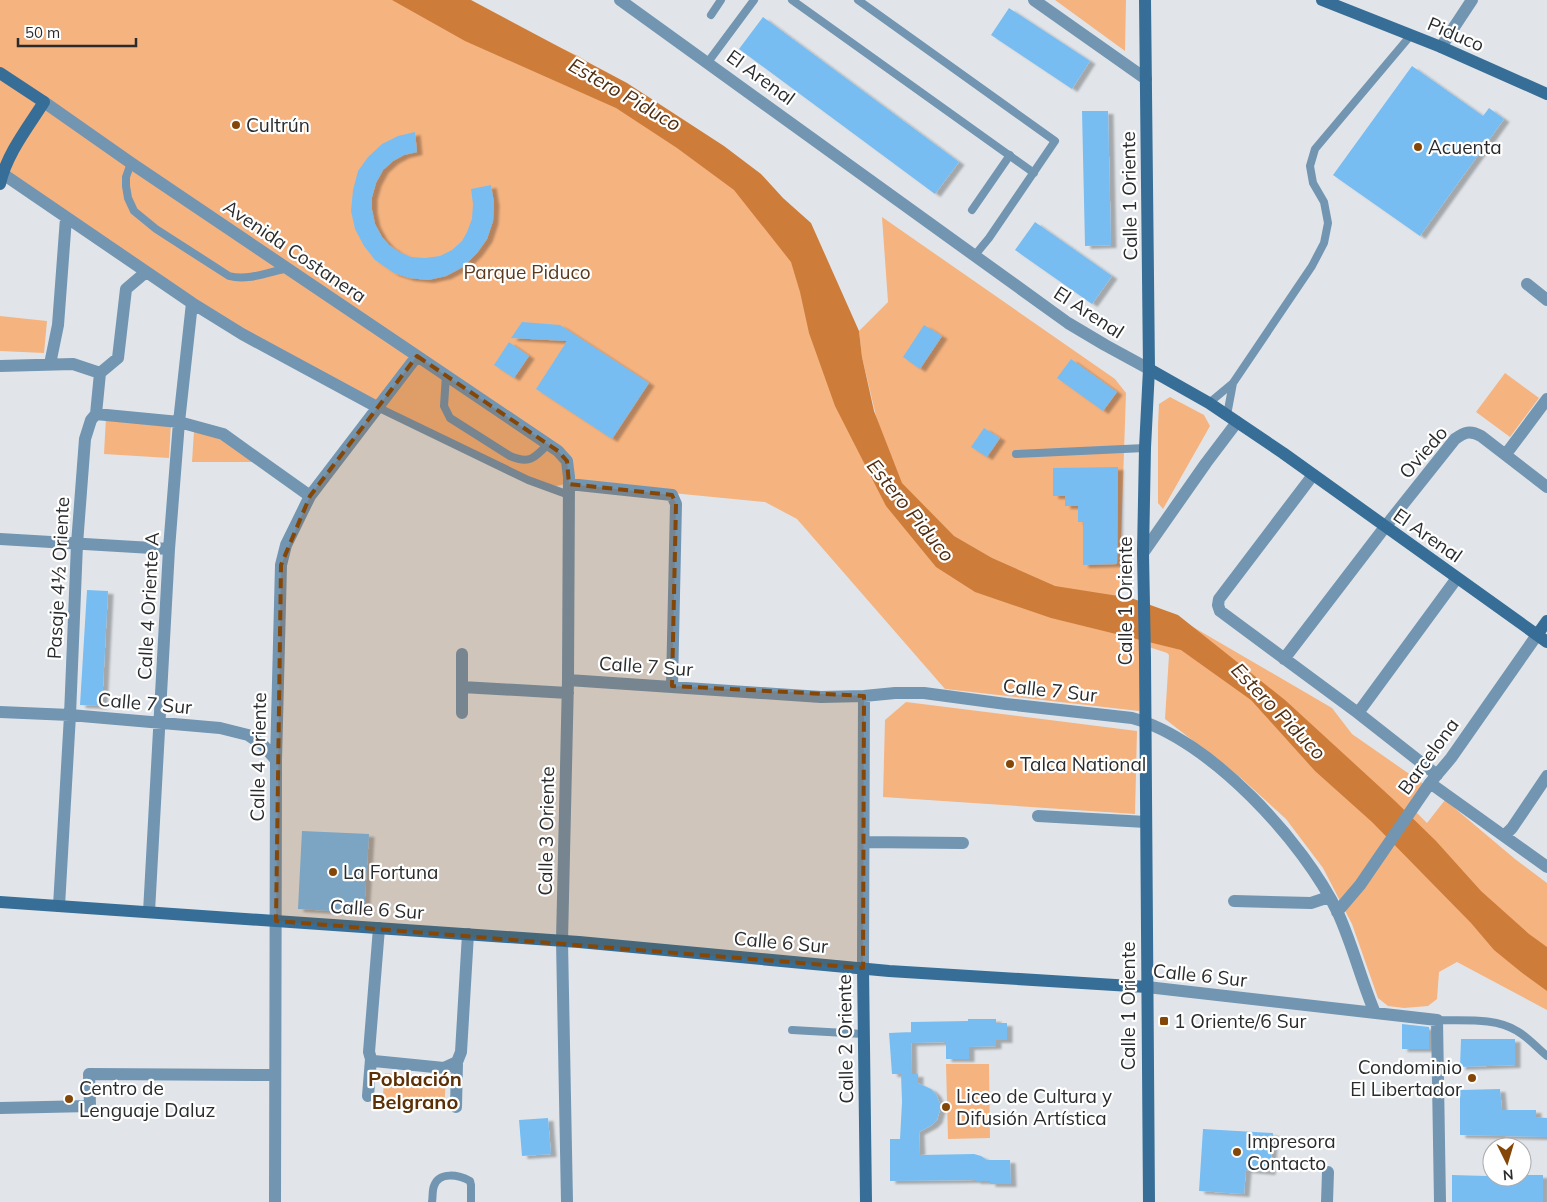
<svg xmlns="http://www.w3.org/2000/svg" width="1547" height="1202" font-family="Mulish,sans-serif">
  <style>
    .green { fill: #f5b380 }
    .water { fill: #cd7d39 }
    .building { fill: #78bdf2; filter: url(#shadow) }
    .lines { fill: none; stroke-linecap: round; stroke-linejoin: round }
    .lane { stroke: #7295b2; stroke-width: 8 }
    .street { stroke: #7295b2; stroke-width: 12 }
    .secondary { stroke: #366e97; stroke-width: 12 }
    .marked { fill: #854707; fill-opacity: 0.2; stroke: #854707; stroke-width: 4; stroke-dasharray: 10 6; stroke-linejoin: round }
    .poi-dot { fill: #854707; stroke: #fff; stroke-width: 2 }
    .labels { text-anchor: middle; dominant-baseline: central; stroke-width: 4.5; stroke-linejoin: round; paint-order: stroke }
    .street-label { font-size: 19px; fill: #292b2c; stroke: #fff }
    .poi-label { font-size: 19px; fill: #292b2c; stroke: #fff; text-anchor: start }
    .park-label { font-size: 19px; fill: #5c3a1e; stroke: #fff }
    .water-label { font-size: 20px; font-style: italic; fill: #4f2d11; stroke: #fff }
    .neighbourhood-label { font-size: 20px; font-weight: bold; fill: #5b3007; stroke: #fff }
  </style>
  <defs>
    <filter id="shadow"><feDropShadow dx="5.5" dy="3" stdDeviation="1" flood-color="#0004"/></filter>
  </defs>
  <rect width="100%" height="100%" fill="#e1e5e9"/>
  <path class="green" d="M 0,0 L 460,0 L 578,56 L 684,123 L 751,172 L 909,506 L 962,550 L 915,502 L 892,469 L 881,437 L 862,357 L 859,331 L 888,302 L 882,217 L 1115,379 L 1126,393 L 1119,599 L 1181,620 L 1332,708 L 1352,734 L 1428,787 L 1409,805 L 1427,823 L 1445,800 L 1515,859 L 1547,883 L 1547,1010 L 1457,962 L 1439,972 L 1437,999 L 1428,1006 L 1404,1008 L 1388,1006 L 1378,998 L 1352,924 L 1323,868 L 1286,819 L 1241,778 L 1165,719 L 1169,655 L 1167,653 L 1140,644 L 1139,711 L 945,689 L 797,519 L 765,502 L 570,483 L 556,486 L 528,480 L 377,407 L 196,302 L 0,171 Z
    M 1055,0 L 1126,0 L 1125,51 Z
    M 0,316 L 47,321 L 44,353 L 0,351 Z
    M 1505,373 L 1539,398 L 1510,437 L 1476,412 Z
    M 1170,397 L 1204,415 L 1210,426 L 1163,509 L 1158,503 L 1158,425 L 1159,404 Z
    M 106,417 L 171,424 L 169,458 L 104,454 Z
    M 194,431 L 228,440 L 254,462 L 192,462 Z
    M 906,702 L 1137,731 L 1135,814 L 883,797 L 885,720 Z
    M 946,1064 L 989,1064 L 990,1138 L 948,1139 Z
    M 385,1073 L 446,1078 L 444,1109 L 382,1104 Z"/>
  <path class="water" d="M 392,0 L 471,0 L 627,83 L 724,146 L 761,174 L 783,198 L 811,223 L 859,331 L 862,357 L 874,411 L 902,483 L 954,536 L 992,558 L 1055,586 L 1131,598 L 1178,615 L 1285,700 L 1394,800 L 1436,841 L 1481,891 L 1529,934 L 1547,947 L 1547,991 L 1521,972 L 1494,950 L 1471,923 L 1372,822 L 1315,771 L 1251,700 L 1181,650 L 1051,618 L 975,592 L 936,567 L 886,506 L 835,406 L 809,333 L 800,292 L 791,262 L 734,190 L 677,148 L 616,108 L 465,41 Z"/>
  <path class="building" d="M 1009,8 L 1090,61 L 1072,89 L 991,35 Z
    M 763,17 L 959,162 L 935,194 L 739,49 Z
    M 1412,66 L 1483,116 L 1489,108 L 1504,119 L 1420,236 L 1333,175 Z
    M 1082,111 L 1108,111 L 1111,245 L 1085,246 Z
    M 415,132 L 417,152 L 404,155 L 393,161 L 383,170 L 376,183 L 372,197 L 372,210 L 375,224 L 382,237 L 389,245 L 399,252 L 411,257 L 425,258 L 440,256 L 452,250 L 462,241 L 467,232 L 472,219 L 473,204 L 471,189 L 491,185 L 494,203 L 493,221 L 487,239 L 477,253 L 463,267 L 446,276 L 428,280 L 409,278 L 394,273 L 375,260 L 364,246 L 355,229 L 351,211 L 353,190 L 358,171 L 368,157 L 382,144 L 398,136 Z
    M 1035,222 L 1112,276 L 1092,304 L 1015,250 Z
    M 522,322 L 560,325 L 649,383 L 612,439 L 536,389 L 567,341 L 511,338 Z
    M 924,325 L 942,336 L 920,369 L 903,357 Z
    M 509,342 L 529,356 L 514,378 L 494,365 Z
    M 1071,359 L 1117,392 L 1103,411 L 1057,378 Z
    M 984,428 L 1000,438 L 987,457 L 971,447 Z
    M 1118,467 L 1117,564 L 1083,565 L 1083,522 L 1078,522 L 1078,506 L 1065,506 L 1065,496 L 1053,496 L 1053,468 Z
    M 87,590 L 108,591 L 102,706 L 80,705 Z
    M 302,831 L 369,834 L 364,913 L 298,909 Z
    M 968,1019 L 996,1019 L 996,1023 L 1007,1023 L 1007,1040 L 996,1040 L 996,1046 L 969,1047 L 969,1059 L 946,1059 L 946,1042 L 911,1043 L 911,1022 L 968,1021 Z
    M 1402,1024 L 1429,1027 L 1429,1049 L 1402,1049 Z
    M 911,1032 L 912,1074 L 903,1074 L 918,1074 L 918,1083 L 931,1089 L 936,1094 L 941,1106 L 937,1120 L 932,1125 L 919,1132 L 920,1155 L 974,1154 L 981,1156 L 987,1160 L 1010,1160 L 1011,1184 L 990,1184 L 990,1181 L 975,1181 L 975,1180 L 890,1181 L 890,1139 L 900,1139 L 902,1102 L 901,1074 L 892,1074 L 889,1033 Z
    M 1461,1039 L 1515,1039 L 1515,1065 L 1460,1067 Z
    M 1500,1089 L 1502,1110 L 1536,1110 L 1536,1117 L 1547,1118 L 1547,1137 L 1460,1135 L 1460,1090 Z
    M 548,1118 L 551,1154 L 522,1156 L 519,1120 Z
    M 1203,1129 L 1273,1133 L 1270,1172 L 1246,1170 L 1244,1194 L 1199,1191 Z
    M 1452,1175 L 1522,1177 L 1522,1175 L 1543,1175 L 1543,1202 L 1452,1202 Z"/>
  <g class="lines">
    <path class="lane" d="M 792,0 L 1034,173
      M 858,0 L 1055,141 L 989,238 L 975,255
      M 711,15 L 721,0
      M 708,62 L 754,0
      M 131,163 L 126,177 L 126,186 L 128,198 L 134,211 L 156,229 L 229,276 C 248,281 269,272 288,268
      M 972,210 L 1010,155
      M 446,375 L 444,406 L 450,418 L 510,456 C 529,464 534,459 548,444
      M 1209,403 L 1233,383 L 1312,266 L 1324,243 L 1328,223 L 1324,202 L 1313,183 L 1310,166 L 1315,149 L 1411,35
      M 377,407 L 528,480 L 569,495
      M 1227,415 L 1233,383
      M 1016,454 L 1145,448
      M 1437,1020 C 1463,1021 1495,1017 1517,1031 C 1528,1037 1537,1048 1547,1056
      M 792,1030 L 863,1034
      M 432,1202 C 433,1197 432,1191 434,1186 C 439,1171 459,1175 470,1181 L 471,1185 L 471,1202"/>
    <path class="street" d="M 620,0 L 1068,323 L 1105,345 L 1149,369
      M 1034,0 L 1146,79
      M 1441,47 L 1472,0
      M 44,102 L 131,163 L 558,451 L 567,461 L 569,477 L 568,680 L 562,941 L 567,1202
      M 0,172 L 192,303 L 242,334 L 377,407
      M 1527,284 L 1547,300
      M 50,364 L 58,325 L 66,218
      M 0,366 L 73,364 L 100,373
      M 96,414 L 179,422 L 223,434 L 310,496
      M 1506,454 L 1547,399
      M 1313,475 L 1219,599 L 1218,605 L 1220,611 L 1358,713 L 1437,775
      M 569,484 L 672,495 L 676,504 L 672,686
      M 0,539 L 169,549
      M 1143,553 L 1206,463 L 1237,422
      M 1284,659 L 1385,527 L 1455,439 C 1465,432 1470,430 1481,436 L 1547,487
      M 568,680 L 821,697 L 864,696 L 895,693 L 924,693 L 1006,704 L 1132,718 C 1210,739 1304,842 1338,913 C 1353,946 1361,980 1375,1013
      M 462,687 L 568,693
      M 0,712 L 70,715 L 220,728 L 248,735 L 263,745 L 276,760
      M 462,713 L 462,654
      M 1358,713 L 1457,578
      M 1430,783 L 1547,867
      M 1038,816 L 1146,822
      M 1504,836 L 1512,828 L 1547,776
      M 864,842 L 963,843
      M 1234,901 L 1311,903 L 1329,897
      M 59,906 L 70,715 L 77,544 L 85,439 L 91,420 L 96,414 L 100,373 L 118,358 L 126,289 L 146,272
      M 149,912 L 169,549 L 179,422 L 192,303
      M 1337,912 L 1360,885 L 1430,783 L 1451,758 L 1537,635
      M 379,928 L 369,1052 L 371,1059 L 374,1061 L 444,1068 L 457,1062 L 461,1052 L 468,934
      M 863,968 L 864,696
      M 1147,987 L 1437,1020 L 1440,1202
      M 368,1096 L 371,1059
      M 456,1107 L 457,1062
      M 0,1108 L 90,1106 L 89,1074 L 275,1075
      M 275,1202 L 276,760 L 281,565 L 286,545 L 310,496 L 417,356
      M 1327,1202 L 1328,1172"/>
    <path class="secondary" d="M 1145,0 L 1149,369 L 1145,448 L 1143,553 L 1145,658 L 1149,1202
      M 1322,0 L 1441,47 L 1547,94
      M 0,73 L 44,102 C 28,127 6,155 0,184
      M 1149,369 L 1209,403 L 1283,453 L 1547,642
      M 1537,635 L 1547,621
      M 0,902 L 579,942 L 889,971 L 1147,987
      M 863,968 L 866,1202"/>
  </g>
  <path class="marked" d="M 417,356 L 558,451 L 567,461 L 569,484 L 672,495 L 676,504 L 672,686 L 864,696 L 863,968 L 276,921 L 281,565 L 310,496 Z"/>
  <g class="poi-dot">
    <circle cx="236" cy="125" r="5"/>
    <circle cx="1418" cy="147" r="5"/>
    <circle cx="1010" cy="764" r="5"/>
    <circle cx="333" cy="872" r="5"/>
    <rect x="1159" y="1016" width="10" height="10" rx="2.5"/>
    <circle cx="1472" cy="1078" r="5"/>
    <circle cx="69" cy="1099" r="5"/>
    <circle cx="946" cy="1107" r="5"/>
    <circle cx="1237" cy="1152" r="5"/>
  </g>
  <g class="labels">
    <g class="street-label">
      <text transform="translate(1456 34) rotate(23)">Piduco</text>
      <text transform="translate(761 77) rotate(36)">El Arenal</text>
      <text transform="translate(1129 196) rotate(-91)">Calle 1 Oriente</text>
      <text transform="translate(295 251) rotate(34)">Avenida Costanera</text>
      <text transform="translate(1089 312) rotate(33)">El Arenal</text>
      <text transform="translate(1423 452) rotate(-49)">Oviedo</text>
      <text transform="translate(1428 535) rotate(35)">El Arenal</text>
      <text transform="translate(58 578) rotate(-87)">Pasaje 4½ Oriente</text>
      <text transform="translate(1125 601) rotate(-90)">Calle 1 Oriente</text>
      <text transform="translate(148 606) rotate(-87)">Calle 4 Oriente A</text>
      <text transform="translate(646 666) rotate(4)">Calle 7 Sur</text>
      <text transform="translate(1050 690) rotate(6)">Calle 7 Sur</text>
      <text transform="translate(145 703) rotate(5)">Calle 7 Sur</text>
      <text transform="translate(1428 756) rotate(-54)">Barcelona</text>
      <text transform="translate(258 757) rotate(-89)">Calle 4 Oriente</text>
      <text transform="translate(546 831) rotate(-89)">Calle 3 Oriente</text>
      <text transform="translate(377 909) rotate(4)">Calle 6 Sur</text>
      <text transform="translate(781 942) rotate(5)">Calle 6 Sur</text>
      <text transform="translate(1200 975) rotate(6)">Calle 6 Sur</text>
      <text transform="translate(1128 1006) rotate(-90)">Calle 1 Oriente</text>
      <text transform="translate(845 1039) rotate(-91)">Calle 2 Oriente</text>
    </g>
    <g class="poi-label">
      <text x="246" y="125">Cultrún</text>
      <text x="1428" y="147">Acuenta</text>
      <text x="1020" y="764">Talca National</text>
      <text x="343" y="872">La Fortuna</text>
      <text x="1174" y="1021">1 Oriente/6 Sur</text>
      <text x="1462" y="1067" text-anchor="end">Condominio<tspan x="1462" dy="22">El Libertador</tspan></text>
      <text x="79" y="1088">Centro de<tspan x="79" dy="22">Lenguaje Daluz</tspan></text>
      <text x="956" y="1096">Liceo de Cultura y<tspan x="956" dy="22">Difusión Artística</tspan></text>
      <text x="1247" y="1141">Impresora<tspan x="1247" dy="22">Contacto</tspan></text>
    </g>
    <g class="park-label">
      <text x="527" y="272">Parque Piduco</text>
    </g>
    <g class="water-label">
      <text transform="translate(625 94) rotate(30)">Estero Piduco</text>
      <text transform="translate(911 510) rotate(51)">Estero Piduco</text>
      <text transform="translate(1279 711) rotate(46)">Estero Piduco</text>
    </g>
    <g class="neighbourhood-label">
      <text x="415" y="1078">Población<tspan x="415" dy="23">Belgrano</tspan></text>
    </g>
  </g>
  <g transform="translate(1507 1162) rotate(175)"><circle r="24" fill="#ffffff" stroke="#a9aaab"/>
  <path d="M0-4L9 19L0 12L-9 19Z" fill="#854707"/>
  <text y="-8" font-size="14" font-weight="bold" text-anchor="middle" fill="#292b2c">N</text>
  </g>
  <path d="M18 38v8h118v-8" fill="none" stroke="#292b2c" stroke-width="2.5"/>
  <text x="25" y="38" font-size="15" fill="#292b2c" stroke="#ffffff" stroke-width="4" paint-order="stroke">50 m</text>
</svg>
